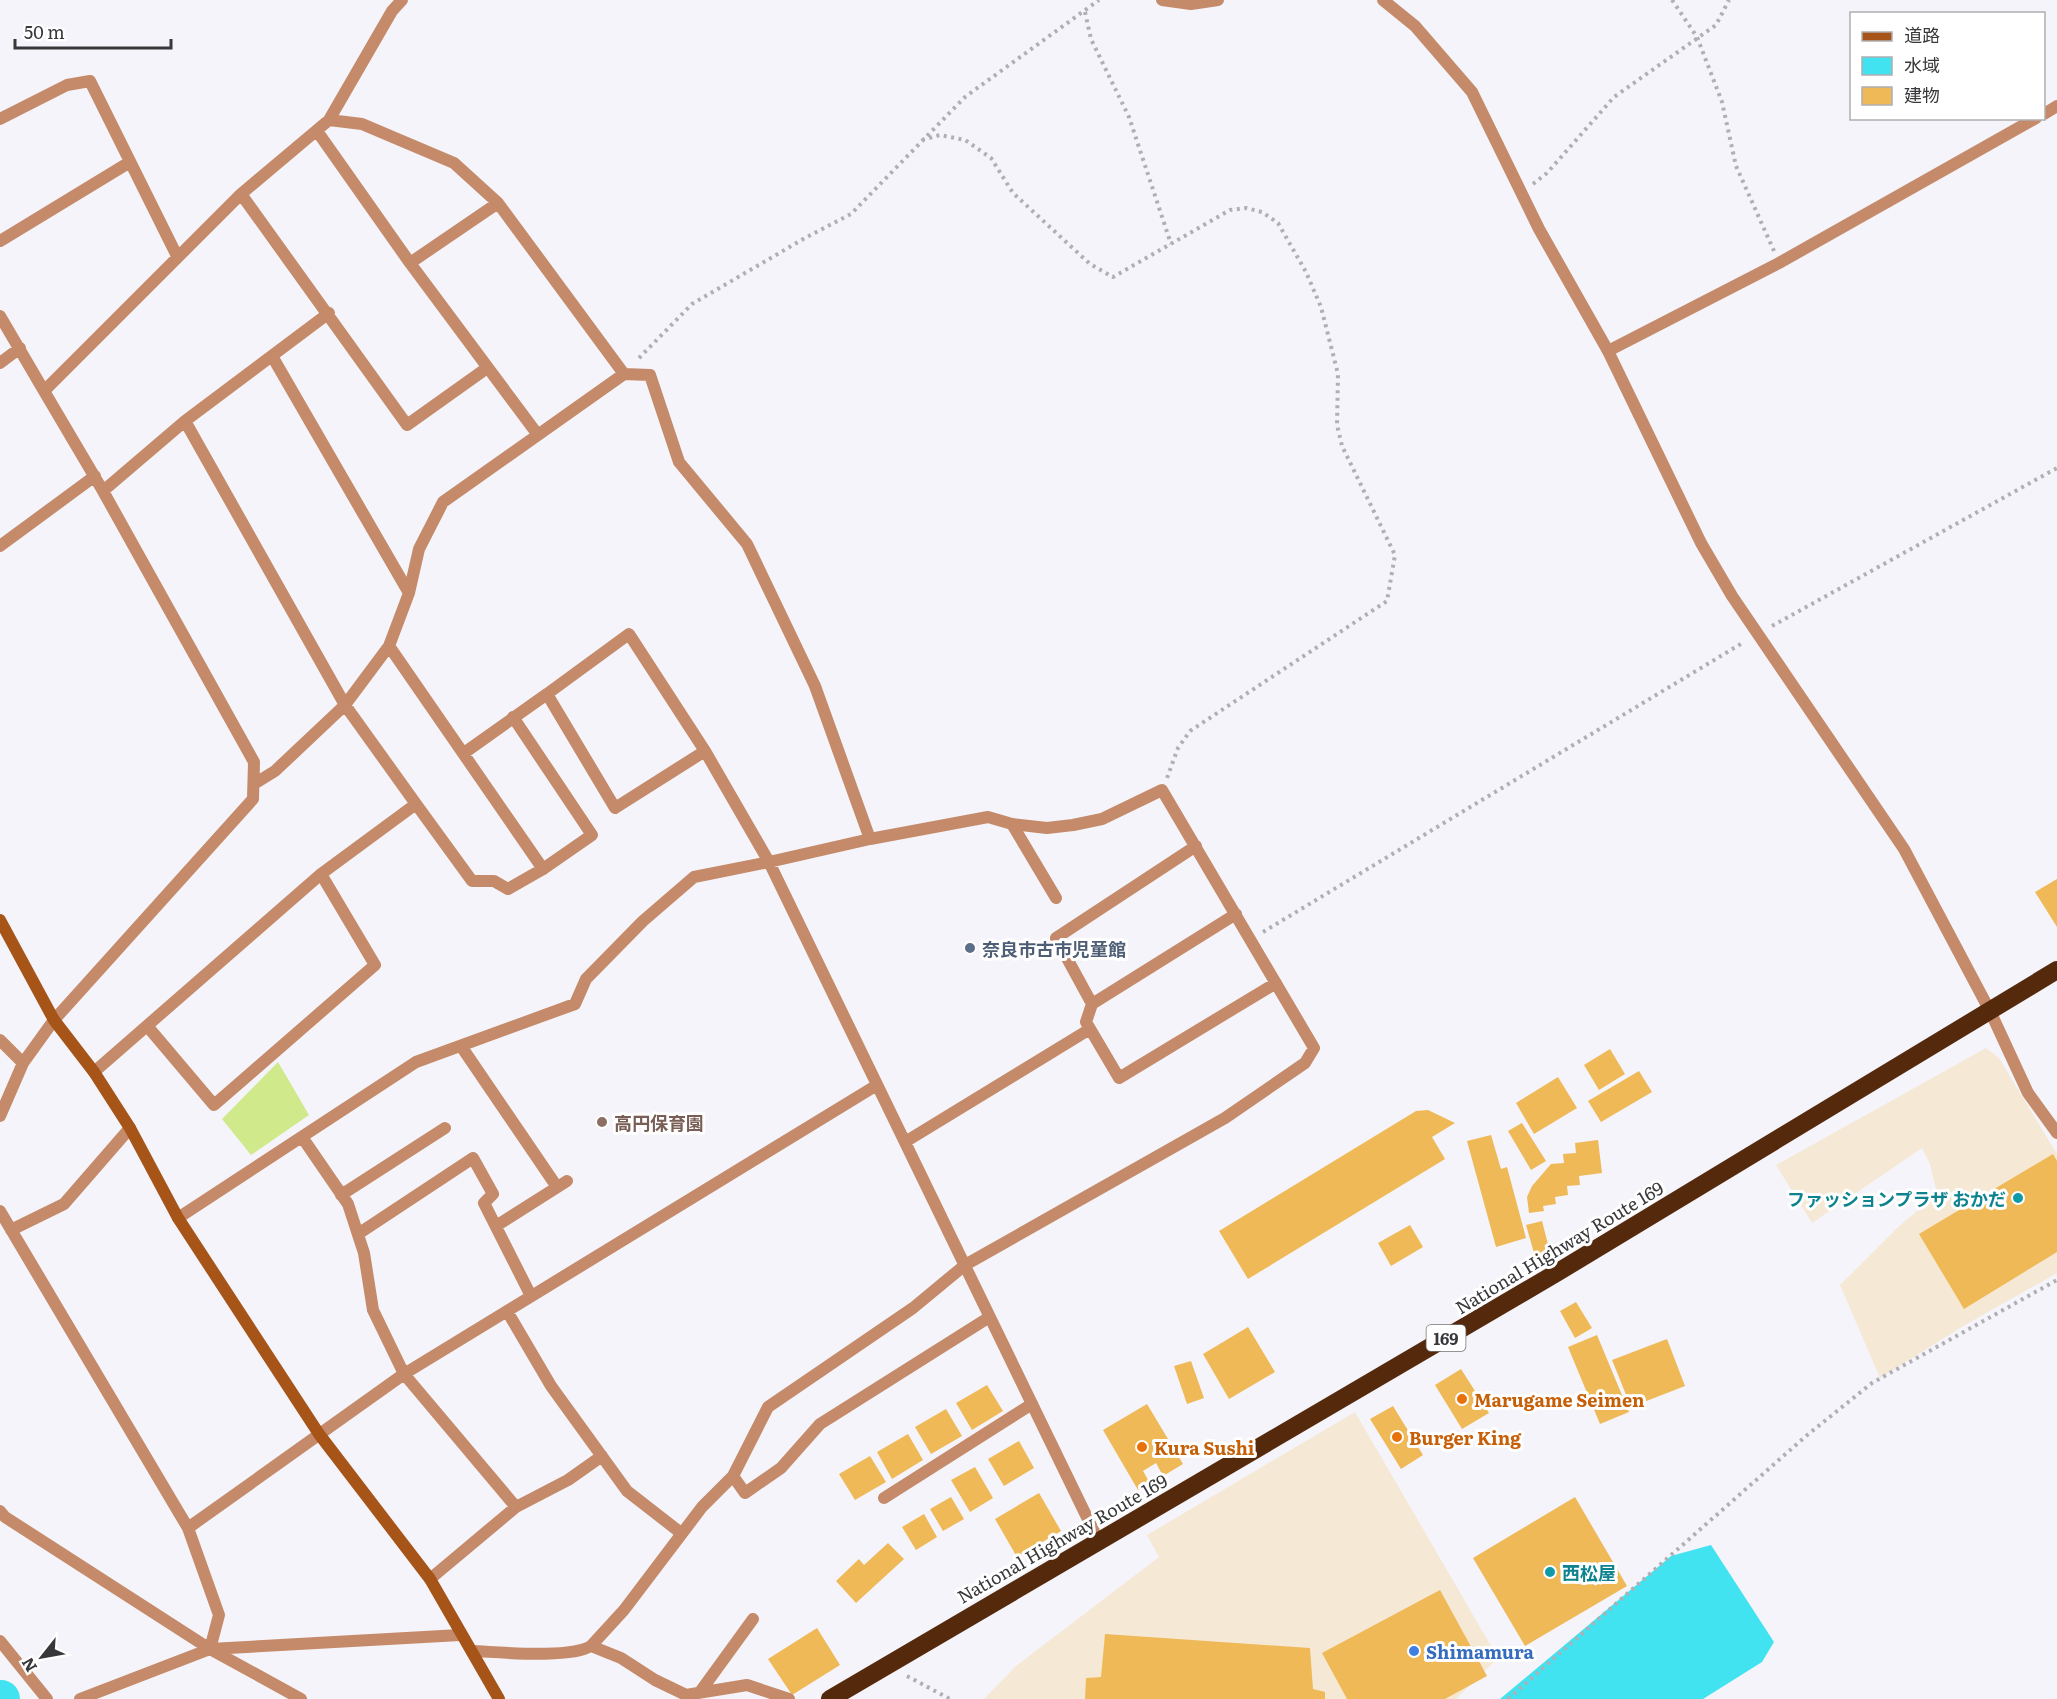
<svg xmlns="http://www.w3.org/2000/svg" width="2057" height="1699" font-family="Literata,'Noto Sans JP',serif">
  <style>
    .commercial { fill: #f5e9d5 }
    .green { fill: #d0e98a }
    .water { fill: #42e3f1 }
    .lines { fill: none; stroke-linecap: round; stroke-linejoin: round }
    .river { stroke: #42e3f1; stroke-width: 38 }
    .building { fill: #efb958 }
    .path { stroke: #afafb4; stroke-width: 4; stroke-dasharray: 3 4.5; stroke-linecap: butt }
    .lane { stroke: #c48a69; stroke-width: 12 }
    .street { stroke: #c48a69; stroke-width: 12 }
    .secondary { stroke: #a75418; stroke-width: 12 }
    .highway { stroke: #55290c; stroke-width: 18 }
    .service-dot { fill: #5c6f8a; stroke: #fff; stroke-width: 2 }
    .education-dot { fill: #8d6e63; stroke: #fff; stroke-width: 2 }
    .culture-dot { fill: #0f9aa8; stroke: #fff; stroke-width: 2 }
    .food-dot { fill: #e8710a; stroke: #fff; stroke-width: 2 }
    .shop-dot { fill: #3f7fe0; stroke: #fff; stroke-width: 2 }
    .labels { text-anchor: middle; dominant-baseline: central; stroke-width: 6; stroke-linejoin: round; paint-order: stroke }
    .shield { fill: #fff; stroke: #747476; stroke-width: 1.5 }
    .shield-label { font-size: 16px; font-weight: bold; fill: #38383b }
    .service-label { font-size: 18px; font-weight: bold; fill: #4e5e75; stroke: #fff; text-anchor: start }
    .education-label { font-size: 18px; font-weight: bold; fill: #785e54; stroke: #fff; text-anchor: start }
    .culture-label { font-size: 18px; font-weight: bold; fill: #0d838f; stroke: #fff; text-anchor: end }
    .street-label { font-size: 18px; fill: #38383b; stroke: #fff }
    .food-label { font-size: 18px; font-weight: bold; fill: #c56008; stroke: #fff; text-anchor: start }
    .shop-label { font-size: 18px; font-weight: bold; fill: #366cbe; stroke: #fff; text-anchor: start }
  </style>
  <rect width="100%" height="100%" fill="#f4f4fa"/>
  <path class="commercial" d="M 1986,1048 L 1999,1058 L 2057,1154 L 2057,1273 L 1965,1325 L 1880,1378 L 1840,1285 L 1897,1228 L 1937,1194 L 1930,1164 L 1922,1148 L 1812,1223 L 1776,1165 Z
    M 1355,1412 L 1498,1658 L 1456,1699 L 984,1699 L 1016,1666 L 1159,1557 L 1147,1535 Z"/>
  <path class="green" d="M 278,1062 L 309,1115 L 251,1155 L 222,1119 Z"/>
  <path class="water" d="M 1711,1545 L 1774,1642 L 1762,1662 L 1703,1699 L 1500,1699 L 1671,1556 Z"/>
  <g class="lines">
    <path class="river" d="M 0,1699 L 1,1699"/>
  </g>
  <path class="building" d="M 2057,879 L 2057,927 L 2035,892 Z
    M 1610,1049 L 1625,1074 L 1599,1090 L 1584,1065 Z
    M 1639,1071 L 1652,1092 L 1601,1122 L 1588,1101 Z
    M 1558,1077 L 1577,1108 L 1534,1134 L 1516,1103 Z
    M 1428,1110 L 1455,1123 L 1432,1137 L 1445,1159 L 1248,1279 L 1219,1231 L 1416,1111 Z
    M 1522,1123 L 1546,1161 L 1531,1170 L 1508,1131 Z
    M 1491,1135 L 1501,1169 L 1507,1167 L 1526,1238 L 1496,1247 L 1467,1141 Z
    M 1598,1140 L 1602,1173 L 1579,1176 L 1580,1185 L 1567,1186 L 1568,1195 L 1555,1197 L 1556,1204 L 1543,1206 L 1544,1211 L 1529,1213 L 1527,1197 L 1532,1186 L 1545,1171 L 1551,1164 L 1564,1163 L 1563,1154 L 1576,1153 L 1575,1143 Z
    M 2053,1154 L 2057,1161 L 2057,1252 L 1964,1309 L 1919,1234 Z
    M 1542,1221 L 1551,1256 L 1536,1260 L 1526,1225 Z
    M 1410,1225 L 1423,1247 L 1391,1266 L 1378,1243 Z
    M 1576,1302 L 1592,1328 L 1575,1338 L 1560,1311 Z
    M 1248,1327 L 1275,1372 L 1229,1399 L 1203,1354 Z
    M 1597,1335 L 1629,1412 L 1600,1424 L 1568,1347 Z
    M 1667,1339 L 1685,1386 L 1631,1407 L 1612,1360 Z
    M 1191,1361 L 1204,1398 L 1187,1404 L 1174,1366 Z
    M 1461,1369 L 1489,1413 L 1462,1429 L 1435,1385 Z
    M 987,1385 L 1003,1411 L 972,1430 L 956,1403 Z
    M 1147,1404 L 1183,1464 L 1163,1476 L 1156,1463 L 1143,1471 L 1150,1483 L 1138,1490 L 1103,1430 Z
    M 1393,1406 L 1423,1455 L 1401,1469 L 1370,1419 Z
    M 946,1409 L 962,1436 L 931,1454 L 915,1427 Z
    M 908,1434 L 923,1460 L 892,1479 L 877,1452 Z
    M 1019,1441 L 1034,1468 L 1004,1486 L 988,1459 Z
    M 870,1456 L 886,1482 L 855,1500 L 839,1474 Z
    M 975,1467 L 993,1498 L 970,1512 L 951,1480 Z
    M 1039,1493 L 1061,1531 L 1017,1557 L 995,1519 Z
    M 951,1497 L 964,1519 L 943,1531 L 930,1509 Z
    M 1575,1497 L 1627,1586 L 1525,1646 L 1473,1558 Z
    M 924,1514 L 937,1537 L 916,1550 L 902,1527 Z
    M 888,1543 L 904,1559 L 856,1603 L 836,1581 L 859,1559 L 864,1565 Z
    M 1440,1590 L 1487,1676 L 1445,1699 L 1347,1699 L 1322,1653 Z
    M 817,1628 L 840,1665 L 792,1695 L 768,1659 Z
    M 1105,1634 L 1310,1648 L 1313,1689 L 1325,1692 L 1325,1699 L 1085,1699 L 1086,1678 L 1101,1677 Z"/>
  <g class="lines">
    <path class="path" d="M 1672,0 L 1697,37 L 1722,102 L 1736,166 L 1774,251
      M 1085,12 L 1091,39 L 1129,117 L 1171,244
      M 922,140 L 940,135 L 965,140 L 991,158 L 1013,193 L 1090,264 L 1113,277 L 1230,210 L 1246,208 L 1262,212 L 1278,223 L 1306,272 L 1321,307 L 1338,374 L 1337,425 L 1342,446 L 1395,555 L 1387,601 L 1190,731 L 1178,748 L 1167,778
      M 1533,184 L 1547,173 L 1614,97 L 1716,25 L 1729,0
      M 639,358 L 692,304 L 805,238 L 851,214 L 965,97 L 1099,0
      M 1772,626 L 2057,468
      M 1263,932 L 1744,642
      M 907,1676 L 950,1699
      M 1508,1699 L 1806,1436 L 1872,1383 L 2057,1280"/>
    <path class="lane" d="M 513,717 L 592,835 L 543,869
      M 1012,824 L 1056,898
      M 733,1476 L 745,1493 L 781,1468 L 820,1424 L 988,1318
      M 884,1498 L 1032,1404
      M 591,1646 L 624,1610 L 702,1507 L 733,1476 L 768,1407 L 913,1308 L 965,1265
      M 472,1651 C 499,1652 570,1659 591,1646 L 621,1658 L 655,1680 L 686,1695 L 747,1685 L 789,1699
      M 700,1692 L 753,1619"/>
    <path class="street" d="M 1162,0 L 1191,4 L 1218,0
      M 1383,0 L 1415,26 L 1472,92 L 1539,229 L 1608,351 L 1701,543 L 1732,596 L 1904,849 L 1991,1013 L 2028,1093 L 2057,1133
      M 2044,114 L 2057,106
      M 0,119 L 67,85 L 90,81 L 177,256
      M 329,120 L 362,124 L 454,163 L 498,203 L 624,374 L 650,375 L 679,462 L 747,544 L 815,686 L 870,839 L 769,862 L 1099,1542
      M 317,131 L 410,263 L 538,435
      M 241,194 L 407,425 L 487,368
      M 0,241 L 130,162
      M 410,263 L 498,203
      M 0,316 L 44,391
      M 1608,351 L 1779,263 L 2036,118
      M 272,356 L 409,593
      M 0,363 L 20,348
      M 185,421 L 345,705 L 416,804
      M 103,491 L 185,421 L 329,313
      M 0,546 L 95,476
      M 464,753 L 547,694
      M 254,784 L 275,771 L 345,705 L 389,646 L 409,593 L 419,549 L 443,502 L 624,374
      M 870,839 L 988,817 L 1012,824 L 1047,828 L 1073,825 L 1102,819 L 1162,790 L 1314,1048 L 1305,1063 L 1225,1118 L 965,1265
      M 1196,846 L 1056,938 L 1092,1004 L 1086,1022 L 1119,1078 L 1276,983
      M 1092,1004 L 1236,914
      M 148,1027 L 214,1105 L 375,965 L 321,874
      M 0,1040 L 23,1063
      M 461,1046 L 557,1187
      M 94,1072 L 321,874 L 416,804 L 472,881 L 494,881 L 508,889 L 543,869 L 389,646
      M 0,1116 L 23,1063 L 54,1020 L 253,799 L 254,762 L 103,491 L 44,391 L 241,194 L 329,120 L 392,11 L 402,0
      M 302,1137 L 348,1204 L 364,1253 L 373,1310 L 404,1374 L 516,1507
      M 905,1142 L 1090,1029
      M 341,1195 L 445,1128
      M 0,1211 L 188,1528 L 219,1615 L 210,1649
      M 178,1218 L 416,1062 L 575,1004 L 586,979 L 643,921 L 694,877 L 769,862 L 705,751 L 629,634 L 547,694 L 615,808 L 705,751
      M 496,1226 L 567,1181
      M 11,1230 L 64,1204 L 130,1128
      M 358,1234 L 473,1158 L 493,1194 L 484,1203 L 531,1296
      M 507,1311 L 551,1386 L 627,1491 L 681,1533
      M 0,1511 L 5,1517 L 210,1649 L 301,1699
      M 188,1528 L 404,1374 L 877,1085
      M 430,1579 L 516,1507 L 568,1480 L 602,1456
      M 0,1641 L 47,1699
      M 80,1699 L 210,1649 L 460,1635"/>
    <path class="secondary" d="M 0,920 L 54,1020 L 94,1072 L 130,1128 L 178,1218 L 319,1434 L 430,1579 L 499,1699"/>
    <path class="highway" d="M 830,1699 L 1558,1272 L 2057,970"/>
  </g>
  <circle class="service-dot" cx="970" cy="948" r="6"/>
  <circle class="education-dot" cx="602" cy="1122" r="6"/>
  <g class="culture-dot">
    <circle cx="2018" cy="1198" r="6"/>
    <circle cx="1550" cy="1572" r="6"/>
  </g>
  <g class="food-dot">
    <circle cx="1462" cy="1399" r="6"/>
    <circle cx="1397" cy="1437" r="6"/>
    <circle cx="1142" cy="1447" r="6"/>
  </g>
  <circle class="shop-dot" cx="1414" cy="1651" r="6"/>
  <g class="labels">
    <rect class="shield" x="1426.5" y="1325" width="39" height="26" rx="4.5"/>
    <g class="shield-label">
      <text x="1446" y="1338">169</text>
    </g>
    <g class="service-label">
      <text x="982" y="948">奈良市古市児童館</text>
    </g>
    <g class="education-label">
      <text x="614" y="1122">高円保育園</text>
    </g>
    <g class="culture-label">
      <text x="2006" y="1198">ファッションプラザ おかだ</text>
      <text x="1562" y="1572" text-anchor="start">西松屋</text>
    </g>
    <g class="street-label">
      <text transform="translate(1559 1247) rotate(-31)">National Highway Route 169</text>
      <text transform="translate(1062 1538) rotate(-30)">National Highway Route 169</text>
    </g>
    <g class="food-label">
      <text x="1474" y="1399">Marugame Seimen</text>
      <text x="1409" y="1437">Burger King</text>
      <text x="1154" y="1447">Kura Sushi</text>
    </g>
    <g class="shop-label">
      <text x="1426" y="1651">Shimamura</text>
    </g>
  </g>
  <rect x="1850" y="12" width="195" height="108" fill="#ffffff" stroke="#afafb1" stroke-width="1.5"/>
  <rect x="1862" y="32" width="30" height="9" fill="#a75418" stroke="#afafb1" stroke-width="1.5"/>
  <text x="1904" y="42" font-size="18" fill="#38383b">道路</text>
  <rect x="1862" y="57" width="30" height="18" fill="#42e3f1" stroke="#afafb1" stroke-width="1.5"/>
  <text x="1904" y="72" font-size="18" fill="#38383b">水域</text>
  <rect x="1862" y="87" width="30" height="18" fill="#efb958" stroke="#afafb1" stroke-width="1.5"/>
  <text x="1904" y="102" font-size="18" fill="#38383b">建物</text>
  <g transform="translate(42 1657) rotate(239)" stroke="#ffffff" stroke-width="4.5" paint-order="stroke">
  <path d="M0-4.5L10 22L0 15L-10 22Z" fill="#38383b"/>
  <text y="-9" font-size="16" font-weight="bold" text-anchor="middle" fill="#38383b">N</text>
  </g>
  <path d="M15 39v9h156v-9" fill="none" stroke="#38383b" stroke-width="3"/>
  <text x="24" y="39" font-size="18" fill="#38383b" stroke="#ffffff" stroke-width="4.5" paint-order="stroke">50 m</text>
</svg>
